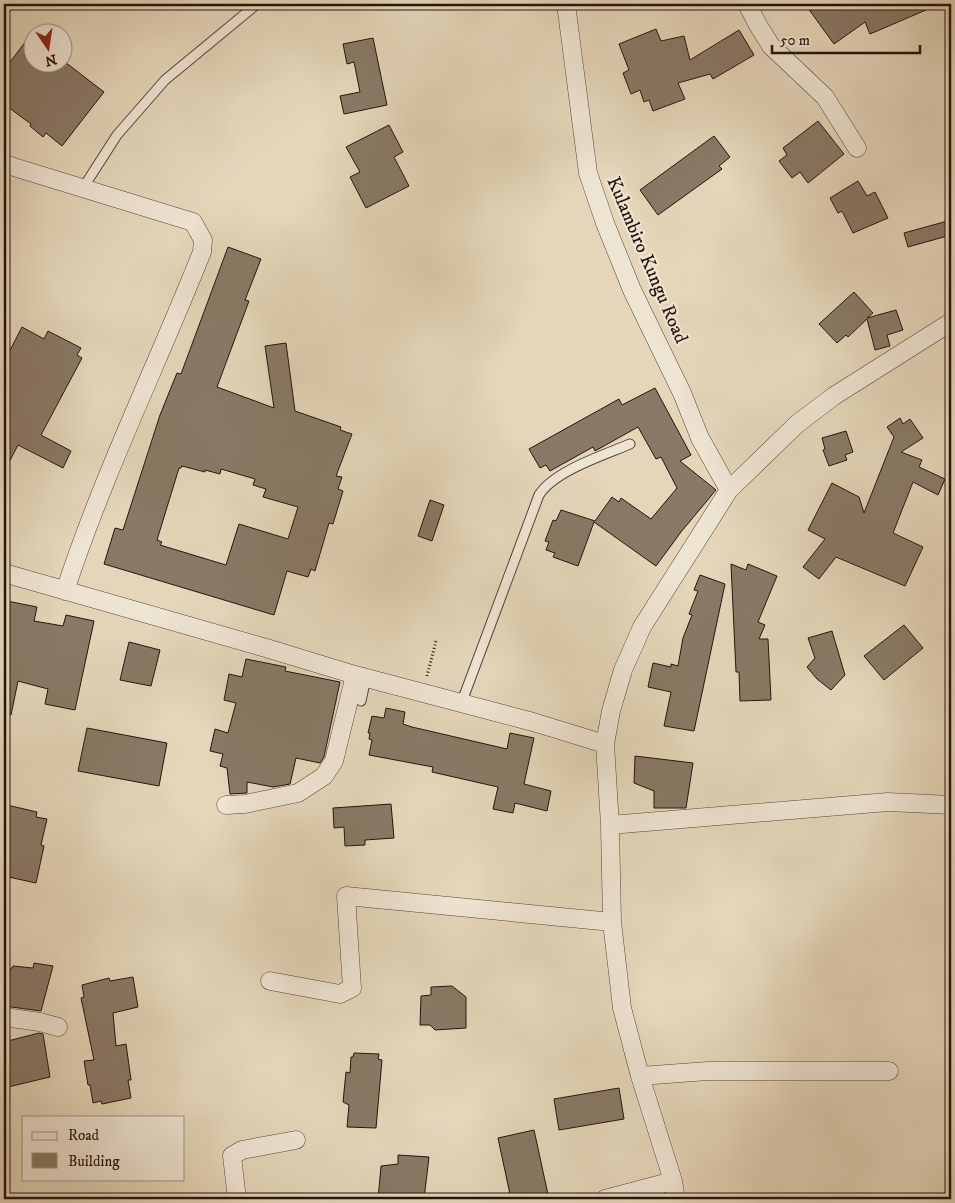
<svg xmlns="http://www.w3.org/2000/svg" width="955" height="1203" font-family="'IM FELL DW Pica',serif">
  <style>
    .building { fill: #897966; stroke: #25140c; fill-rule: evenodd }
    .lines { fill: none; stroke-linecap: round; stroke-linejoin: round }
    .service-casing { stroke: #554438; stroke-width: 11 }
    .minor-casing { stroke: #554438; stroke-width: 19 }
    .path { stroke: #25140c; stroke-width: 3; stroke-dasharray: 1 2.5; stroke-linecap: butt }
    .service { stroke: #eee4d2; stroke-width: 9 }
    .minor { stroke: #eee4d2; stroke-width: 18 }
    .labels { text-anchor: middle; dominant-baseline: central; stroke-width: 4.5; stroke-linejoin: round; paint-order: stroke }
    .street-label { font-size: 19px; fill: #25140c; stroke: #eee4d2 }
  </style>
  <rect width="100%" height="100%" fill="#e5d6ba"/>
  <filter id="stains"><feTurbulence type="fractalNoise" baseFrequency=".004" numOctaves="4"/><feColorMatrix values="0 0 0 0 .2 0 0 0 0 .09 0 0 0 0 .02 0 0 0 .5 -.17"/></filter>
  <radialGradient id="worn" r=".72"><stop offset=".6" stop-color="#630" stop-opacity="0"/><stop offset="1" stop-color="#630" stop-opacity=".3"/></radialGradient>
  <path class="building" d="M 805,4 L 940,4 L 870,34 L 865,22 L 834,44 Z
    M 656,29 L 661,41 L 684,36 L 690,60 L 739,30 L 754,55 L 713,79 L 710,74 L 678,83 L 685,99 L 653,111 L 649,100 L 644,102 L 640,90 L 631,94 L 623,73 L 629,70 L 619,44 Z
    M 32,33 L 32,62 L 65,62 L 104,92 L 62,146 L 46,133 L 43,137 L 30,126 L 31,124 L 4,104 L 4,70 Z
    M 373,38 L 387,105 L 344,114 L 340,96 L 360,92 L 354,62 L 347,64 L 343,44 Z
    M 818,121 L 844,154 L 808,183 L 800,172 L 792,178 L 779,161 L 787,155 L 783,148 Z
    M 389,125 L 403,152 L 394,157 L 409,186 L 366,208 L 350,177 L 360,172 L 346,147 Z
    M 714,136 L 730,157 L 719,166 L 722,169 L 658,215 L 640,190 Z
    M 858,181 L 867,196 L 875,192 L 888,218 L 853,233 L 842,211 L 838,213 L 830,198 Z
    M 951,220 L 951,235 L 908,247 L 904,233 Z
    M 228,247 L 261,259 L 245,300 L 249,301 L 217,387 L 274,408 L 265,346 L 286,343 L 295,411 L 341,427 L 340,430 L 352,434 L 336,476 L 342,477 L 338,489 L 343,491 L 333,524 L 329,523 L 315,571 L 311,569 L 308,577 L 287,571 L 274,615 L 104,564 L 115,528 L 123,530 L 160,415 L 177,373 L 181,374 ZM 182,466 L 205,472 L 205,470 L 220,474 L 221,469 L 255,479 L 253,485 L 266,489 L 263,497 L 298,507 L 288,539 L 239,524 L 226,565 L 160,545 L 162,542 L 157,540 L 179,468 L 181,468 Z
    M 854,292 L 873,313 L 867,318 L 896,310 L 903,330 L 887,335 L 890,346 L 875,350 L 867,319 L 848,337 L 846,335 L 837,343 L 819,324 Z
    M 22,327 L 44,339 L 48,331 L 81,348 L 77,355 L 82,358 L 41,435 L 71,451 L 63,468 L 18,445 L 4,472 L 4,362 Z
    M 655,388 L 691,455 L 680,461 L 716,490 L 681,532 L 656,566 L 594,522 L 578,566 L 553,557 L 555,553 L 546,550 L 549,542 L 545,541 L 553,520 L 556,521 L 561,510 L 595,521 L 612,497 L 619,502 L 621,498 L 651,519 L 677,488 L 661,457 L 656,459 L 638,427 L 595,451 L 593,447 L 550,471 L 546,465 L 540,468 L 529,449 L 619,399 L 622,405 Z
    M 900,418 L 903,424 L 910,419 L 923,438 L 901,452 L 922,460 L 919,467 L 945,479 L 938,495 L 913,482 L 893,533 L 923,547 L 905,586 L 836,557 L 819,579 L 803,567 L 825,539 L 808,530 L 832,483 L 859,497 L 864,513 L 894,437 L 887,427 Z
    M 846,431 L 853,452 L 845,455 L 847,460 L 829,466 L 823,450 L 825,449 L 822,438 Z
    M 430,500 L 444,505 L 432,541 L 418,536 Z
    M 731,564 L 746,570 L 748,564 L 777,576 L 758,622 L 765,625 L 759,639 L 768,639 L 771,700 L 740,701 L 739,672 L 736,672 Z
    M 700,575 L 725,584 L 694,731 L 664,726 L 671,692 L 648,687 L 653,663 L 671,667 L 671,664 L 678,666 L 683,638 L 692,615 L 689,614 L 698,591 L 694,590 Z
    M 7,601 L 37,607 L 34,621 L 63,626 L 66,615 L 94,621 L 75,710 L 45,704 L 48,689 L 18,681 L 11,715 L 4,714 L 4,617 Z
    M 904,625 L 923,648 L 884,680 L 864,656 Z
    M 832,631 L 845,675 L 831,690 L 817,679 L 807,667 L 815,658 L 808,638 Z
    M 129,642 L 160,650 L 151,686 L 120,680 Z
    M 246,659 L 286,667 L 285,671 L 340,682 L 324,757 L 320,763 L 296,758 L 290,784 L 273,787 L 247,782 L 247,793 L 230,794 L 227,768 L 220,766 L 223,754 L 210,751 L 215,729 L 228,733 L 236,703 L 224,700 L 229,674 L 242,677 Z
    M 386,708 L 405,712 L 403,724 L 412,727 L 507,749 L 510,733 L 534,738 L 524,784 L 551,791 L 547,811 L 515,803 L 513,813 L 493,809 L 498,787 L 432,772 L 433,767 L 369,755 L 372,740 L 369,739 L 370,733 L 368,733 L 372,716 L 384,718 Z
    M 87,728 L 167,743 L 159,786 L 78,771 Z
    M 635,756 L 693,763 L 686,808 L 654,808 L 654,791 L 634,783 Z
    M 391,804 L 394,838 L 365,840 L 365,845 L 345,846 L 344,827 L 334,828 L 333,808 Z
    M 7,805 L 37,812 L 36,817 L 47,819 L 41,845 L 44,846 L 36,883 L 4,876 L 4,817 Z
    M 34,963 L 53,966 L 41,1011 L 4,1006 L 4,990 L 5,990 L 8,973 L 13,966 L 33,968 Z
    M 133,977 L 138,1007 L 113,1013 L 116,1046 L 126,1044 L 131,1080 L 128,1080 L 131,1098 L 102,1104 L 101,1101 L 93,1103 L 90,1085 L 88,1085 L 84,1061 L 94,1060 L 81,998 L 84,997 L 82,985 L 109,978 L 110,981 Z
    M 452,986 L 466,997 L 466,1028 L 435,1030 L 430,1025 L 420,1025 L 421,996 L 431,995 L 431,987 Z
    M 39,1033 L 43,1034 L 50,1077 L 4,1088 L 4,1042 Z
    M 354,1053 L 379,1054 L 378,1059 L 382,1060 L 376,1128 L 347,1127 L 349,1105 L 343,1102 L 346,1072 L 350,1073 L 351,1057 L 353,1057 Z
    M 619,1088 L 624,1119 L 559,1130 L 554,1099 Z
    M 534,1130 L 549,1199 L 511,1199 L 498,1138 Z
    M 398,1155 L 429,1157 L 424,1199 L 378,1199 L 381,1166 L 398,1164 Z"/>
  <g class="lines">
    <defs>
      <path id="service" d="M 83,188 L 117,135 L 165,80 L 257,4
        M 361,701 L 366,678
        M 461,704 L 539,495 C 554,471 604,455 630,444"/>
      <path id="minor" d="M 566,4 L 588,173 L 605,223 L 632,290 L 682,393 L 700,438 L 729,490
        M 747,4 L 758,25 L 771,46 L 825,97 L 857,148
        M 4,164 L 193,222 L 203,240 L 202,252 C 157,365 103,475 65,591
        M 4,573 L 266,648 L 355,675 L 533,722 L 605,744
        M 226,805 L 245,804 L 298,793 L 324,776 L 334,761 L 355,675
        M 610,825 L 888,802 L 951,805
        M 270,981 L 340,994 L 352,988 L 346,896 L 612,922
        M 4,1017 L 40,1022 L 58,1027
        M 640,1076 L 708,1071 L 889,1071
        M 237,1199 L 232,1156 L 242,1150 L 296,1140
        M 605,1199 L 673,1181
        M 676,1199 L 673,1181 L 640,1076 L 622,1008 L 612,922 L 610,825 L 605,744 L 611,711 L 623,670 L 642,627 L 729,490 L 797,424 L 834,396 L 951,322"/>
    </defs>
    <use href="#service" class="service-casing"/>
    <use href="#minor" class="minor-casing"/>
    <path class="path" d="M 427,676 L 436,641"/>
    <use href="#service" class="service"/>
    <use href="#minor" class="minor"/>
  </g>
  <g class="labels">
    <g class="street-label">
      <text transform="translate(647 260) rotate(67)">Kulambiro Kungu Road</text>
    </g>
  </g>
  <rect width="955" height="1203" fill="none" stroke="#e5d6ba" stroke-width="20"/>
  <rect x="5" y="5" width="945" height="1193" fill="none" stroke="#25140c" stroke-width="2.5"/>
  <rect x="10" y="10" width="935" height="1183" fill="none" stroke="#25140c"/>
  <rect x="22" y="1116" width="162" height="65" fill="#eee4d2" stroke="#9e9183"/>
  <rect x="32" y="1132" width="25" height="8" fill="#eee4d2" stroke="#9e9183"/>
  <text x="68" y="1140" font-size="15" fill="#25140c">Road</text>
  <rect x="32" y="1153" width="25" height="15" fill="#897966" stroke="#9e9183"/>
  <text x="68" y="1166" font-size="15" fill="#25140c">Building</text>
  <g transform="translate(48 48) rotate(167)"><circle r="24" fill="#eee4d2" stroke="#9e9183"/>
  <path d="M0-4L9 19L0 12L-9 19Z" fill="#8f2418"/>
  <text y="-8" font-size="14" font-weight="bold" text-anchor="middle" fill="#25140c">N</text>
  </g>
  <path d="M772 45v8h148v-8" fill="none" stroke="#25140c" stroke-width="2.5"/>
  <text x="780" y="45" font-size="15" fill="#25140c" stroke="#eee4d2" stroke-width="4" paint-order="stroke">50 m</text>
  <rect width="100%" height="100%" filter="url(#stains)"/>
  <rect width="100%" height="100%" fill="url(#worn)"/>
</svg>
